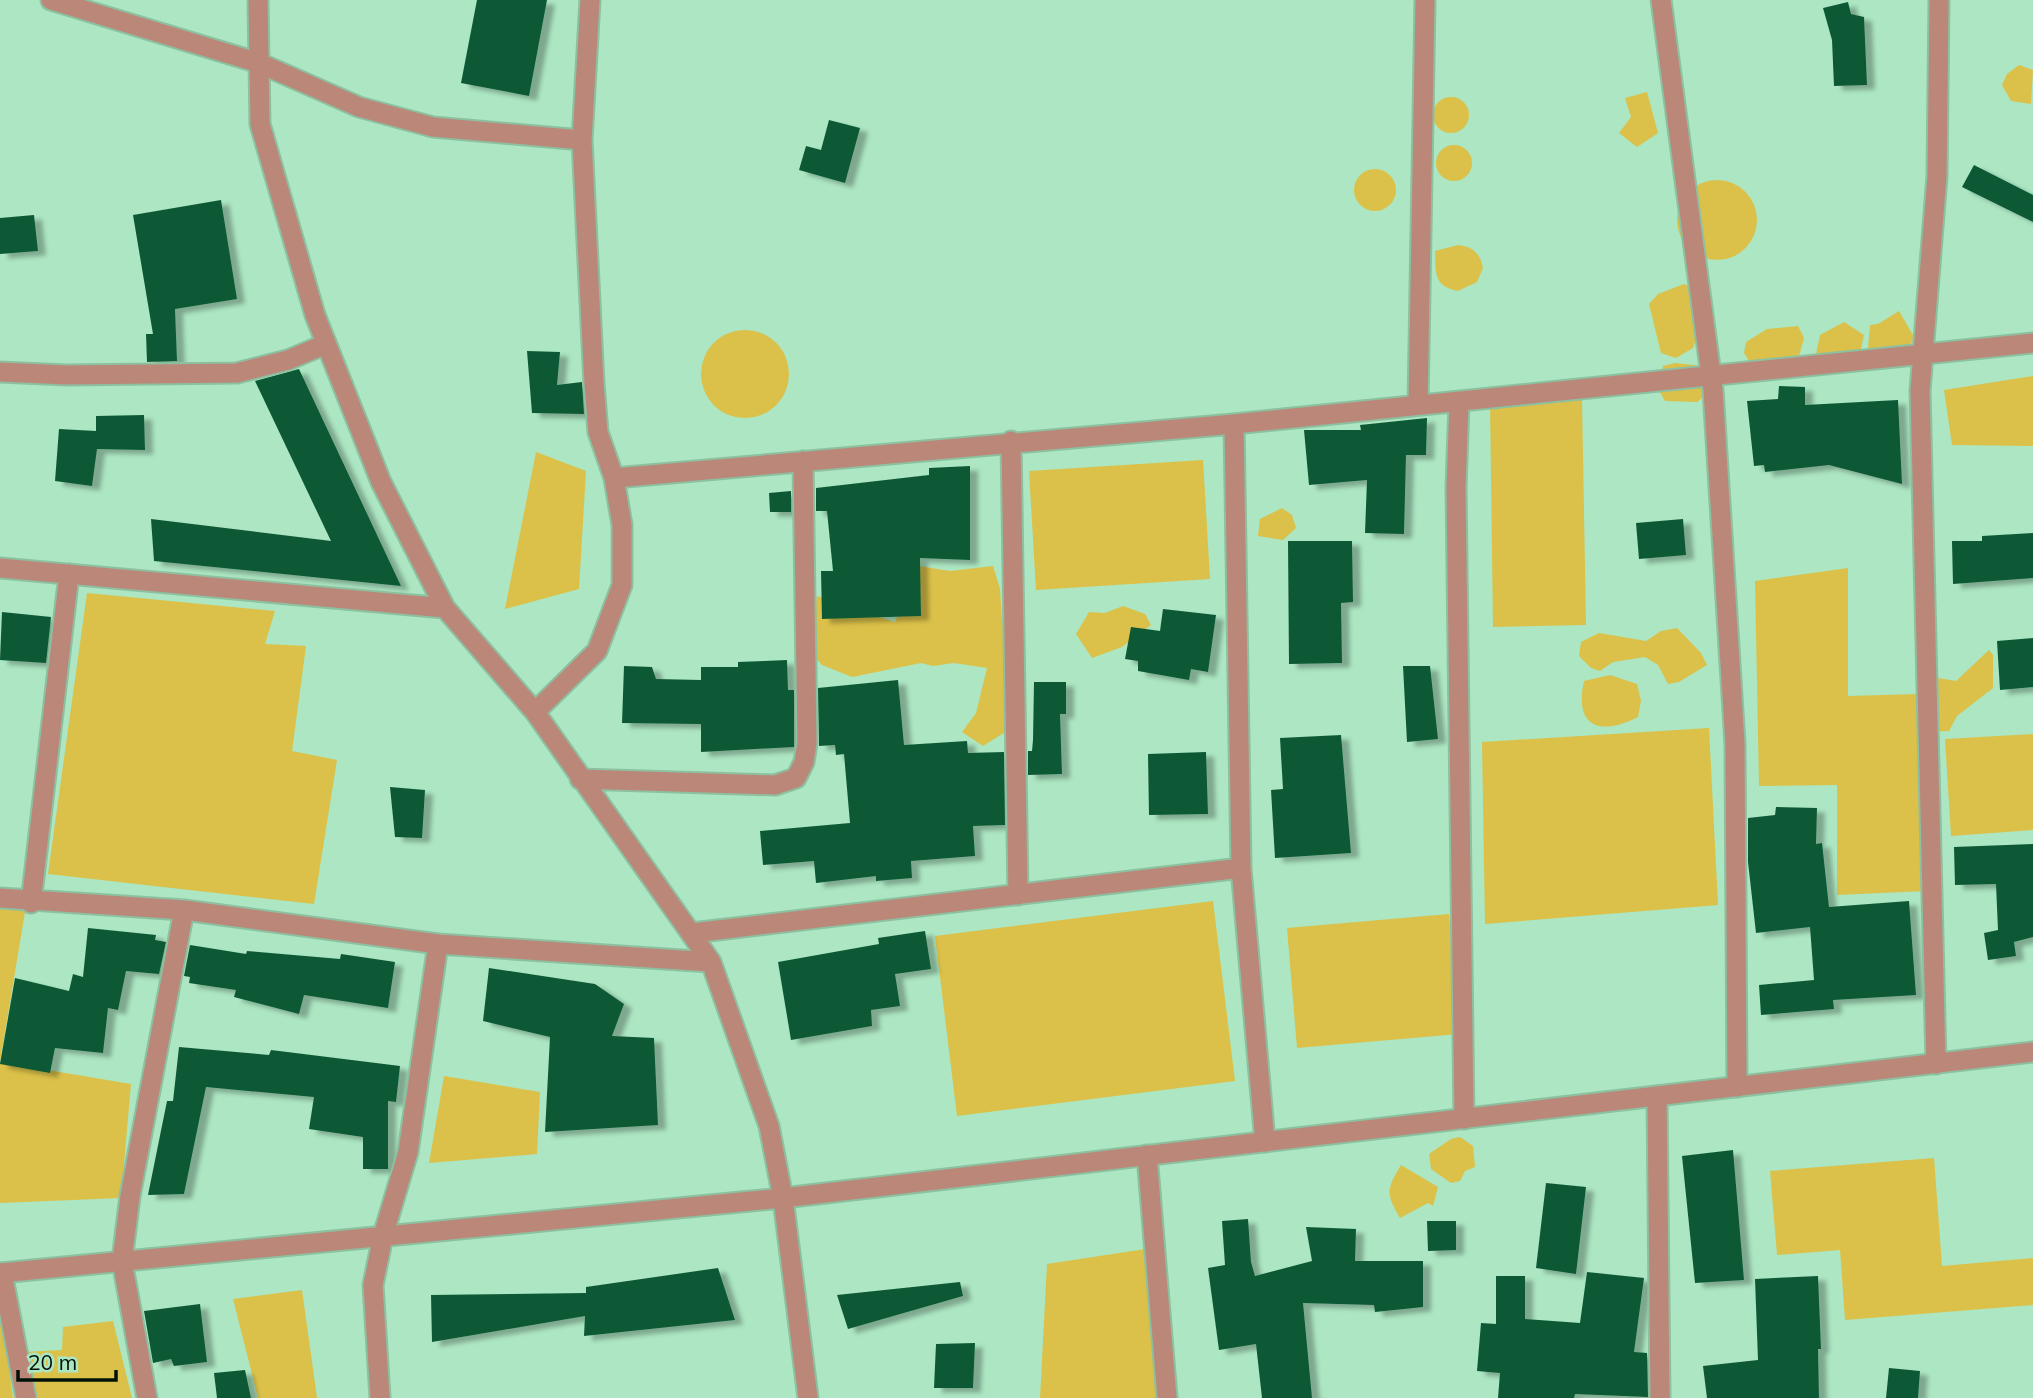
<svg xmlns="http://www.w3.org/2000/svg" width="2033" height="1398" font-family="Mulish,sans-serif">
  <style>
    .green { fill: #dbc149 }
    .building { fill: #0e5936; filter: url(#shadow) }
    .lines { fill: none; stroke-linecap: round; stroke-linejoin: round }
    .minor-casing { stroke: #8dc0a0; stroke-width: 23 }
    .tertiary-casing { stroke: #8dc0a0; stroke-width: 23 }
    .minor { stroke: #bb8778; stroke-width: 19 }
    .tertiary { stroke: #bb8778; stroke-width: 19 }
  </style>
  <defs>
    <filter id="shadow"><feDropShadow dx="8" dy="4.5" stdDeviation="2" flood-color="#0004"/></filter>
  </defs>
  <rect width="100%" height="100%" fill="#ace6c2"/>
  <path class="green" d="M 2019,65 L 2033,70 L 2031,104 L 2011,101 L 2002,85 L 2007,74 Z
    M 1647,92 L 1658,133 L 1637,147 L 1619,133 L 1631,117 L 1625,98 Z
    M1433 115a18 18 0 1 1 36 0a18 18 0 1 1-36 0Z
    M1436 163a18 18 0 1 1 36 0a18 18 0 1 1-36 0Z
    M1354 190a21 21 0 1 1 42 0a21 21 0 1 1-42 0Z
    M1677 220a40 40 0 1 1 80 0a40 40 0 1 1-80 0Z
    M 1458,245 C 1473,247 1480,253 1483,268 L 1477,282 L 1458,291 C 1433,286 1436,273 1435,251 Z
    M 1684,284 L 1690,287 L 1702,320 L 1693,348 L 1676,358 L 1661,353 L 1649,304 L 1658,294 Z
    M 1899,311 L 1914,337 L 1903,362 L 1866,371 L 1870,325 L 1878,324 Z
    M 1844,322 L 1864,335 L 1856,371 L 1818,374 L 1816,354 L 1820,335 Z
    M 1798,326 L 1804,338 L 1796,367 L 1751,364 L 1744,353 L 1746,342 L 1767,329 Z
    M701 374a44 44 0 1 1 88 0a44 44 0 1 1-88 0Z
    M 1675,363 L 1704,366 L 1713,390 L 1697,402 L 1665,401 L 1658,389 L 1663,366 Z
    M 2033,376 L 2033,446 L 1952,445 L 1944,390 Z
    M 1582,399 L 1586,625 L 1493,627 L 1490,401 Z
    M 536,452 L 586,471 L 579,589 L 505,609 Z
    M 1203,460 L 1210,579 L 1036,590 L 1029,471 Z
    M 1282,508 L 1292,515 L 1296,528 L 1283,540 L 1258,536 L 1260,519 Z
    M 919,566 L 950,571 L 993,566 L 1000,589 L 1002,620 L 1021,651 L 1021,722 L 983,746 L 962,732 L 976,713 L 987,668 L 954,663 L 933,666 L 921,663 L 852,677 L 822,665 L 814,656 L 812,624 L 817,596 L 895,622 Z
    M 1848,568 L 1848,696 L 1917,694 L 1917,688 L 1938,678 L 1956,681 L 1989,650 L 1993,655 L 1993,688 L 1957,716 L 1949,731 L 1923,732 L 1926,891 L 1837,895 L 1837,785 L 1759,786 L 1755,581 Z
    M 87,593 L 275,611 L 265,644 L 306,646 L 292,751 L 337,760 L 314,904 L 48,874 Z
    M 1123,606 L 1145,614 L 1151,625 L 1122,647 L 1092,658 L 1076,634 L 1089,612 L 1105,613 Z
    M 1677,628 L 1701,653 L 1707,665 L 1679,682 L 1668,684 L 1658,665 L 1645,657 L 1613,662 L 1600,671 L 1591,668 L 1579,656 L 1581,642 L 1599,633 L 1646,641 L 1661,631 Z
    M 1610,675 L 1637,684 L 1641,701 L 1638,717 C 1599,737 1574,726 1584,681 Z
    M 1709,728 L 1718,905 L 1485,924 L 1482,742 Z
    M 2033,734 L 2033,830 L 1951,836 L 1945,739 Z
    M 1213,901 L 1235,1081 L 957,1116 L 935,936 Z
    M 0,903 L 26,906 L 0,1062 L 131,1084 L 121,1198 L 0,1203 Z
    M 1449,914 L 1459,1034 L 1297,1048 L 1287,928 Z
    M 444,1076 L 540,1092 L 537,1154 L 429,1163 Z
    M 1460,1137 L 1473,1146 L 1475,1167 L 1465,1171 L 1460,1181 L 1451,1183 L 1431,1169 L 1429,1154 L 1451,1139 Z
    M 1934,1158 L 1942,1266 L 2033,1258 L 2033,1305 L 1845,1320 L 1840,1250 L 1777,1255 L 1770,1171 Z
    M 1401,1165 L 1438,1187 L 1433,1206 L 1428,1203 L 1400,1218 C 1386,1194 1386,1190 1401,1165 Z
    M 1152,1248 L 1162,1398 L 1040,1398 L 1047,1264 Z
    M 302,1290 L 317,1398 L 258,1398 L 233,1299 Z
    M 0,1315 L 2,1315 L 13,1398 L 0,1398 Z
    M 113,1321 L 132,1398 L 32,1398 L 24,1352 L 62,1350 L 63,1327 Z"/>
  <path class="building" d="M 477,0 L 547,0 L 529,96 L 461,83 Z
    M 1848,2 L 1851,14 L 1864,17 L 1867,85 L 1834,86 L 1832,40 L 1823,8 Z
    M 829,120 L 860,128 L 845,183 L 799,170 L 806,146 L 821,150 Z
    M 1974,165 L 2033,195 L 2033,222 L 1962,187 Z
    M 221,200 L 237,299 L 175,309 L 177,361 L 147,362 L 146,334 L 153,334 L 133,215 Z
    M 34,215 L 38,251 L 0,254 L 0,218 Z
    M 527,351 L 560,352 L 557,385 L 582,382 L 584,414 L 532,413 Z
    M 299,369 L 401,586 L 154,561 L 151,519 L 331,541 L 255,381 Z
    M 1779,386 L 1805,387 L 1805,405 L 1898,400 L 1902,484 L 1829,465 L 1765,472 L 1764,465 L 1754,466 L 1747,401 L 1778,399 Z
    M 144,415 L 145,450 L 97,449 L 92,486 L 55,481 L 59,429 L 96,431 L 96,416 Z
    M 1427,418 L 1426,455 L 1406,455 L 1404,534 L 1365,533 L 1367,480 L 1309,485 L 1304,430 L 1361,430 L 1360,425 Z
    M 970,466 L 970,560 L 920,558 L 921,616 L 822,619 L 821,571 L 833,571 L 827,511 L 816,511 L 816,488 L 929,475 L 929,468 Z
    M 791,491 L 791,512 L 770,512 L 769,493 Z
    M 1683,519 L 1686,555 L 1639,559 L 1636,523 Z
    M 2033,533 L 2033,578 L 1953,584 L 1952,541 L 1982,541 L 1982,536 Z
    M 1288,541 L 1352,541 L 1353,602 L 1341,603 L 1342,663 L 1289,664 Z
    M 1163,609 L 1216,615 L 1208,672 L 1191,669 L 1189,680 L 1138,671 L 1138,661 L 1125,659 L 1131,627 L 1160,631 Z
    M 2,612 L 51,617 L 46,663 L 0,660 Z
    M 2033,638 L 2033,687 L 2000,690 L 1997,641 Z
    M 787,660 L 788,690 L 794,690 L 794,747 L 701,752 L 701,724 L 622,723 L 624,666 L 652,667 L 656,679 L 701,680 L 701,667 L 738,667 L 738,662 Z
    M 1403,666 L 1430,666 L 1438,739 L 1407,742 Z
    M 898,680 L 904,745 L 967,741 L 968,753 L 1004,752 L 1005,825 L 973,826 L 975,856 L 911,861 L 912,878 L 876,881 L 876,876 L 816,883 L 814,861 L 763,865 L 760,831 L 850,823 L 844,754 L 836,755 L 835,745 L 819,746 L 818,688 Z
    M 1034,682 L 1066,682 L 1066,714 L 1060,714 L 1062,774 L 1028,775 L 1028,751 L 1032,751 L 1033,740 Z
    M 1341,735 L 1351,853 L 1275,858 L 1271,790 L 1283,789 L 1280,738 Z
    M 1206,752 L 1208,814 L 1149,815 L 1148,754 Z
    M 390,787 L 425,790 L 422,838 L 395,837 Z
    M 1776,807 L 1817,808 L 1816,844 L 1822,843 L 1829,907 L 1909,901 L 1916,995 L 1833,1000 L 1834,1009 L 1761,1015 L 1759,985 L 1814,980 L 1810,927 L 1756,933 L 1748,862 L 1748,818 L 1775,815 Z
    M 2033,844 L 2033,937 L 2014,942 L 2016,956 L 1988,960 L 1984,933 L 1998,930 L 1996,884 L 1955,885 L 1954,847 Z
    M 88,928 L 156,935 L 155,940 L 166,942 L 159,974 L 126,971 L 118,1010 L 108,1008 L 103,1053 L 55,1048 L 50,1073 L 0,1064 L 15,978 L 69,991 L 73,974 L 83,977 Z
    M 925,931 L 931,969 L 895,974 L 900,1006 L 871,1010 L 872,1026 L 791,1040 L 778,962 L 879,944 L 878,938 Z
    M 190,945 L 246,954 L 247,951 L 340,959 L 341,954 L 395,962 L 388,1008 L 304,995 L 299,1014 L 234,997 L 236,990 L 189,983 L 190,977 L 184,976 Z
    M 489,968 L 595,984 L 624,1004 L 612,1036 L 654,1038 L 658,1125 L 545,1132 L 550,1037 L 483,1021 Z
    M 179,1047 L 269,1055 L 271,1050 L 400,1066 L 396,1102 L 388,1101 L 388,1169 L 363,1169 L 363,1137 L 309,1129 L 314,1097 L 206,1087 L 184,1194 L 148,1195 L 167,1101 L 173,1101 Z
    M 1733,1150 L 1744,1280 L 1695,1283 L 1682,1156 Z
    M 1546,1183 L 1586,1187 L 1576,1274 L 1536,1268 Z
    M 1248,1219 L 1251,1262 L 1255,1276 L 1312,1261 L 1306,1227 L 1356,1229 L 1355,1261 L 1423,1261 L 1423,1307 L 1375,1312 L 1374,1305 L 1303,1303 L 1312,1398 L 1262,1398 L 1256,1344 L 1219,1350 L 1208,1268 L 1225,1265 L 1222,1221 Z
    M 1427,1221 L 1456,1221 L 1456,1250 L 1428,1251 Z
    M 718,1268 L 735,1320 L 584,1336 L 585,1316 L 432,1342 L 431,1295 L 586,1293 L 586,1287 Z
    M 1587,1272 L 1644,1278 L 1634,1352 L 1647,1353 L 1648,1397 L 1575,1394 L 1574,1398 L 1498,1398 L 1500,1373 L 1477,1371 L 1481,1323 L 1496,1324 L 1496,1276 L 1525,1276 L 1525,1319 L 1580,1323 Z
    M 1818,1276 L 1821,1349 L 1818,1349 L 1819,1398 L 1707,1398 L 1703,1366 L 1758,1360 L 1755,1279 Z
    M 960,1282 L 963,1296 L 848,1329 L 837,1295 Z
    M 200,1304 L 207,1362 L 174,1366 L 171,1359 L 153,1363 L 144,1311 Z
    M 975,1343 L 973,1388 L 934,1388 L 936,1344 Z
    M 1889,1368 L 1920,1371 L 1918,1398 L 1886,1398 Z
    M 245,1370 L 251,1398 L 217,1398 L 214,1373 Z"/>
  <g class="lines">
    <defs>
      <path id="minor" d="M 51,0 L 259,63 L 359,107 L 433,127 L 582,140
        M 258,0 L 260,124 L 315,315 L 381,482 L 445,608 L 535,712 L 711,962 L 769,1126 L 783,1198
        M 1661,0 L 1713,390 L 1735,744 L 1737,1087
        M 0,372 L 67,375 L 237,373 L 288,360 L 326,344
        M 1459,402 L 1456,487 L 1464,1119
        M 1418,405 L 1425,0
        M 1234,424 L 1241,868 L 1265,1142
        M 1011,441 L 1018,895
        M 614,478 L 1234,424 L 2033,343
        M 0,568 L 445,608
        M 535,712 L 597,651 L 622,585 L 622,525 L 614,478 L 598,432 L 594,384 L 582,140 L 590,0
        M 580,779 L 775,785 L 796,778 L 804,762 L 807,743 L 803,461
        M 0,898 L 184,910 L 438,944 L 711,962
        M 31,903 L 69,574
        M 692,933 L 1241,868
        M 1936,1064 L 1920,391 L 1937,176 L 1939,0
        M 1657,1096 L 1660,1398
        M 1147,1155 L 1167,1398
        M 2,1273 L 26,1398
        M 147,1398 L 122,1261 L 130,1196 L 184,910
        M 380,1398 L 373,1285 L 383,1236 L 408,1152 L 438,944"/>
      <path id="tertiary" d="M 783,1198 L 808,1398
        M 0,1273 L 783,1198 L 2033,1052"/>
    </defs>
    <use href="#minor" class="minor-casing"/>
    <use href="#tertiary" class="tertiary-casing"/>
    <use href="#minor" class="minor"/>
    <use href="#tertiary" class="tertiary"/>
  </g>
  <path d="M18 1370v10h98v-10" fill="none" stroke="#001207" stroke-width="3.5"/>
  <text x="28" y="1370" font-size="21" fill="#001207" stroke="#ace6c2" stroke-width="5" paint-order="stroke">20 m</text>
</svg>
